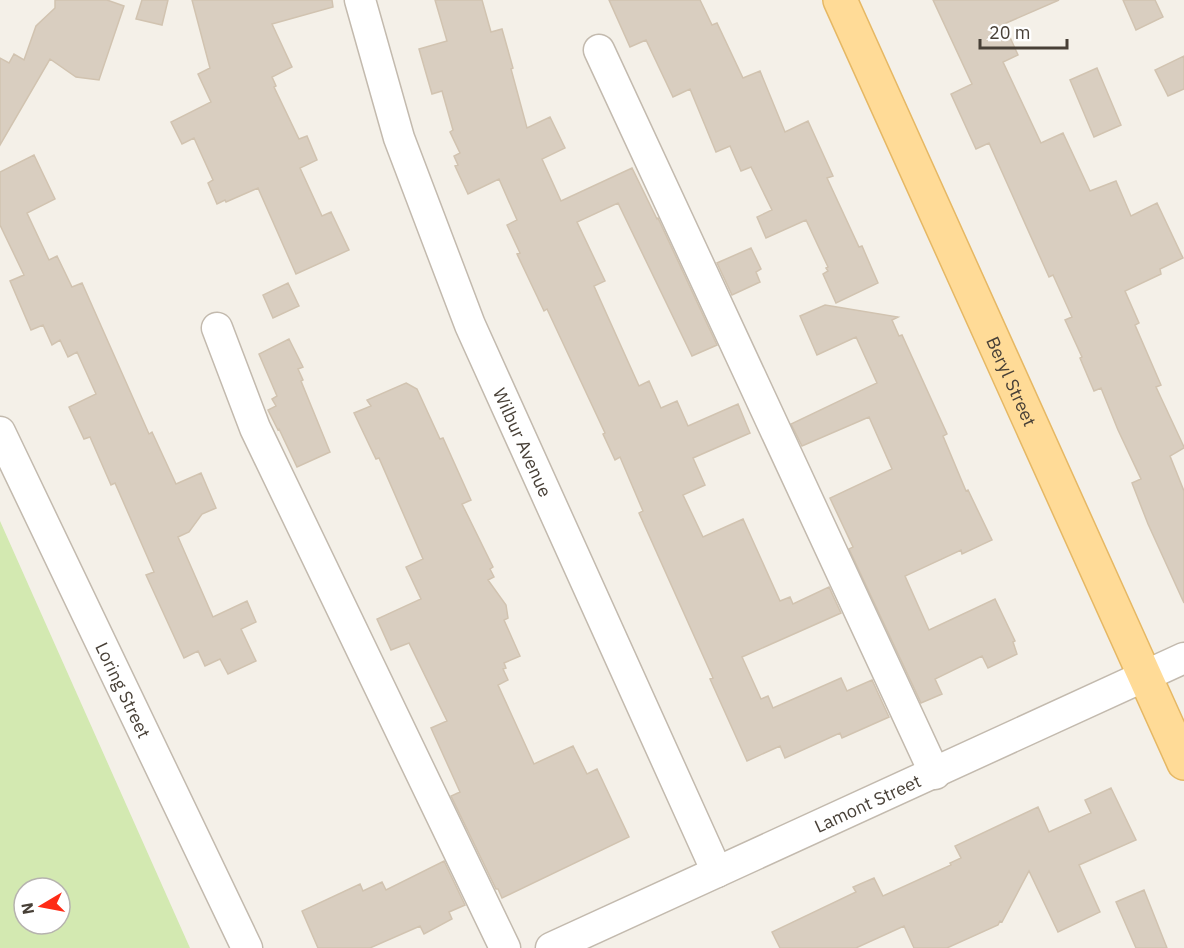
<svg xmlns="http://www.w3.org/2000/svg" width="1184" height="948" font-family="'IBM Plex Sans',sans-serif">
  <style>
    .green { fill: #d3e9b1; fill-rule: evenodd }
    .building { fill: #d9cec0; stroke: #d1c3b0; stroke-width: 1.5 }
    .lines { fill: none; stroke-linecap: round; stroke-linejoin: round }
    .minor-casing { stroke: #c3baae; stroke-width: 33 }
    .major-casing { stroke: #e6b864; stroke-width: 36 }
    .minor { stroke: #fff; stroke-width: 30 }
    .major { stroke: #ffdb97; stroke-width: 33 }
    .labels { text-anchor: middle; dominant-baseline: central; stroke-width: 5; stroke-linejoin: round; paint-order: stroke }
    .street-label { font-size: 18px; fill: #484037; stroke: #fff }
  </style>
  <rect width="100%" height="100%" fill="#f4f0e8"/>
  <path class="green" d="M 0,521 L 190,948 L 0,948 ZM 24,888 L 60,888 L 60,924 L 24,924 Z"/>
  <path class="building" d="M 55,0 L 107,0 L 124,6 L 99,80 L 76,77 L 50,59 L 0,145 L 0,58 L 9,63 L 14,54 L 24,60 L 36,26 L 55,8 Z
    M 142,0 L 168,0 L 162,25 L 136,19 Z
    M 192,0 L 332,0 L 333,7 L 272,24 L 292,67 L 272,77 L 276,86 L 274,87 L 299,139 L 307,136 L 317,160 L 300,168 L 322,216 L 331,212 L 349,250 L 296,274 L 258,188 L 226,202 L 225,200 L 217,204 L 208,183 L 213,180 L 194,138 L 182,144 L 171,122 L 211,102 L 198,74 L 210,68 Z
    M 435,0 L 482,0 L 491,32 L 502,29 L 513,68 L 511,69 L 527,128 L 550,117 L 565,148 L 542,159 L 561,201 L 632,168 L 657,219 L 658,218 L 717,345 L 692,356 L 618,203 L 577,222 L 605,281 L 594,286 L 639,386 L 649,381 L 661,408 L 677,401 L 688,426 L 738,404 L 750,433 L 693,458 L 705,485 L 683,495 L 703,537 L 743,519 L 780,601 L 790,597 L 793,604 L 829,587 L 841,613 L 742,657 L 761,699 L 768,696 L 773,708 L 841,678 L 847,691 L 872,680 L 889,717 L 842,738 L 840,733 L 785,758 L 780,746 L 747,761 L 710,679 L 713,678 L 639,513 L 643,511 L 620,457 L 615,460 L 603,434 L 605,433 L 547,309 L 544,311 L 517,254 L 520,253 L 507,225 L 517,220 L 499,179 L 468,194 L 455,166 L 458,165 L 454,156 L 460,153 L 450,132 L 453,130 L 442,91 L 432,94 L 419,49 L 447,41 Z
    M 609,0 L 700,0 L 712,25 L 717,23 L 743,78 L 760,71 L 785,132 L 808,121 L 833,176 L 827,178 L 859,247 L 862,246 L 878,283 L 836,303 L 823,274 L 828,271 L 826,268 L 828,267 L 806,220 L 766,238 L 757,217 L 772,210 L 751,167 L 741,171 L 730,146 L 716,152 L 690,89 L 673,97 L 646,40 L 630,47 Z
    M 933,0 L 1059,0 L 1004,24 L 1018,55 L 1003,62 L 1041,143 L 1063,133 L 1090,191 L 1116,181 L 1131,216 L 1157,203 L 1183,258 L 1160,269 L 1161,274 L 1125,291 L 1139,323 L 1135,325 L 1161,385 L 1156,387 L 1184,447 L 1184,448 L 1170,456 L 1184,491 L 1184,603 L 1148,524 L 1132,483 L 1141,479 L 1118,430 L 1101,388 L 1094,391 L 1080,358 L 1082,357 L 1065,320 L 1072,317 L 1053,275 L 1049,277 L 989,143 L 976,149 L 951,94 L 972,84 Z
    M 1123,0 L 1155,0 L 1163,17 L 1136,30 Z
    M 1184,56 L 1184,89 L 1168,96 L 1155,70 Z
    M 1097,68 L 1121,125 L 1094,137 L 1070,80 Z
    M 34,155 L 55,199 L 27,213 L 49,260 L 57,256 L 72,287 L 82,283 L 149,434 L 152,432 L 176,484 L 201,473 L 216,508 L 202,514 L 189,532 L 178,537 L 213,617 L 247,601 L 256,622 L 241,629 L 256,661 L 228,674 L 220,659 L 205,666 L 198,651 L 184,658 L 146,575 L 154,572 L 115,483 L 111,485 L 90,437 L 84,439 L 69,407 L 96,394 L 77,352 L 68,357 L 60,340 L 52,345 L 43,325 L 31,330 L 10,281 L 24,275 L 0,225 L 0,172 Z
    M 751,248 L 761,269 L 756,272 L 760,282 L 732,295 L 717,263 Z
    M 288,283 L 299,306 L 273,318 L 263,295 Z
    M 825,305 L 898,317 L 892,320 L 899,336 L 902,335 L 947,434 L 943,436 L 966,491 L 968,490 L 992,540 L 962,554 L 961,550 L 905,576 L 929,630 L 995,599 L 1015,641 L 1013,642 L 1017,654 L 988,668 L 982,656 L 935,679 L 942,694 L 921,703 L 849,549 L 853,547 L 830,498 L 892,469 L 869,417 L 802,446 L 791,424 L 877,383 L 856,337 L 817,355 L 800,316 Z
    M 289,339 L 303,367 L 298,369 L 303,380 L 301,381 L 330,452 L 297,467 L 279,429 L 278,430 L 268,410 L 276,406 L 272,399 L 277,396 L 259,354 Z
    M 406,383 L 417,389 L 440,439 L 443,438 L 471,500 L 462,504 L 493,567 L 490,569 L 494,577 L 488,580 L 506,605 L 508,618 L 504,620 L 520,656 L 504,663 L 506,668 L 503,669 L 508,680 L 498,685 L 534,764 L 573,746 L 587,774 L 597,769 L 629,837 L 502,898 L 498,889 L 496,889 L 451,796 L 460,792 L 431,728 L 447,721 L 409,643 L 391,650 L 377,619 L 421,599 L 406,567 L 423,559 L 379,458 L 376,459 L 354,413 L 371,406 L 367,400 Z
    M 1111,788 L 1136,840 L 1079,865 L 1100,912 L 1058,932 L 1029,871 L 1002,922 L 1000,921 L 998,925 L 947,948 L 914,948 L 904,926 L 856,948 L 780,948 L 772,932 L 856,892 L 853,887 L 874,878 L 883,896 L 951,865 L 950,863 L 961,858 L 955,846 L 1038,807 L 1049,832 L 1091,813 L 1085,800 Z
    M 444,861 L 465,905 L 449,912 L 452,919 L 424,934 L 420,926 L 370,948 L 318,948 L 302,911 L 360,884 L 363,891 L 382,882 L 386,890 Z
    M 1144,890 L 1167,948 L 1136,948 L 1116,902 Z"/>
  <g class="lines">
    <defs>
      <g id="minor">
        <path id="s1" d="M 360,0 L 399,138 L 470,325 L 717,872"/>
        <path d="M 599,50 L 935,774"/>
        <path d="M 217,328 L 255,428 L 505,948"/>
        <path id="s2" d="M 0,432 L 247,948"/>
        <path id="s3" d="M 551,948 L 1184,658"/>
      </g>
      <g id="major">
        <path id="s4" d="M 840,0 L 1184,763"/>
      </g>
    </defs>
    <use href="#minor" class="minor-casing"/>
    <use href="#major" class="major-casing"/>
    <use href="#minor" class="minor"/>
    <use href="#major" class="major"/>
  </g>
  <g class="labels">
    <g class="street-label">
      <text stroke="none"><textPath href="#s4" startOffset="418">Beryl Street</textPath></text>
      <text stroke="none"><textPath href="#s1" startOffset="472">Wilbur Avenue</textPath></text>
      <text stroke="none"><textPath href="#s2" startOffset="286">Loring Street</textPath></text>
      <text stroke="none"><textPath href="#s3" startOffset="348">Lamont Street</textPath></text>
    </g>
  </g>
  <g transform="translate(42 906) rotate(260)"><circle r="28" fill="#ffffff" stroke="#b6b3af" stroke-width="1.5"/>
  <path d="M0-4.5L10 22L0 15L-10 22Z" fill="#fe2b16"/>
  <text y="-9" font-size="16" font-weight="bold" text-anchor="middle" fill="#484037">N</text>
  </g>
  <path d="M980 39v9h87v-9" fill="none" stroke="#484037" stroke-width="3"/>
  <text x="989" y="39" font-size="18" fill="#484037" stroke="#ffffff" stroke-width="4.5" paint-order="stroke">20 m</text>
</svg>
